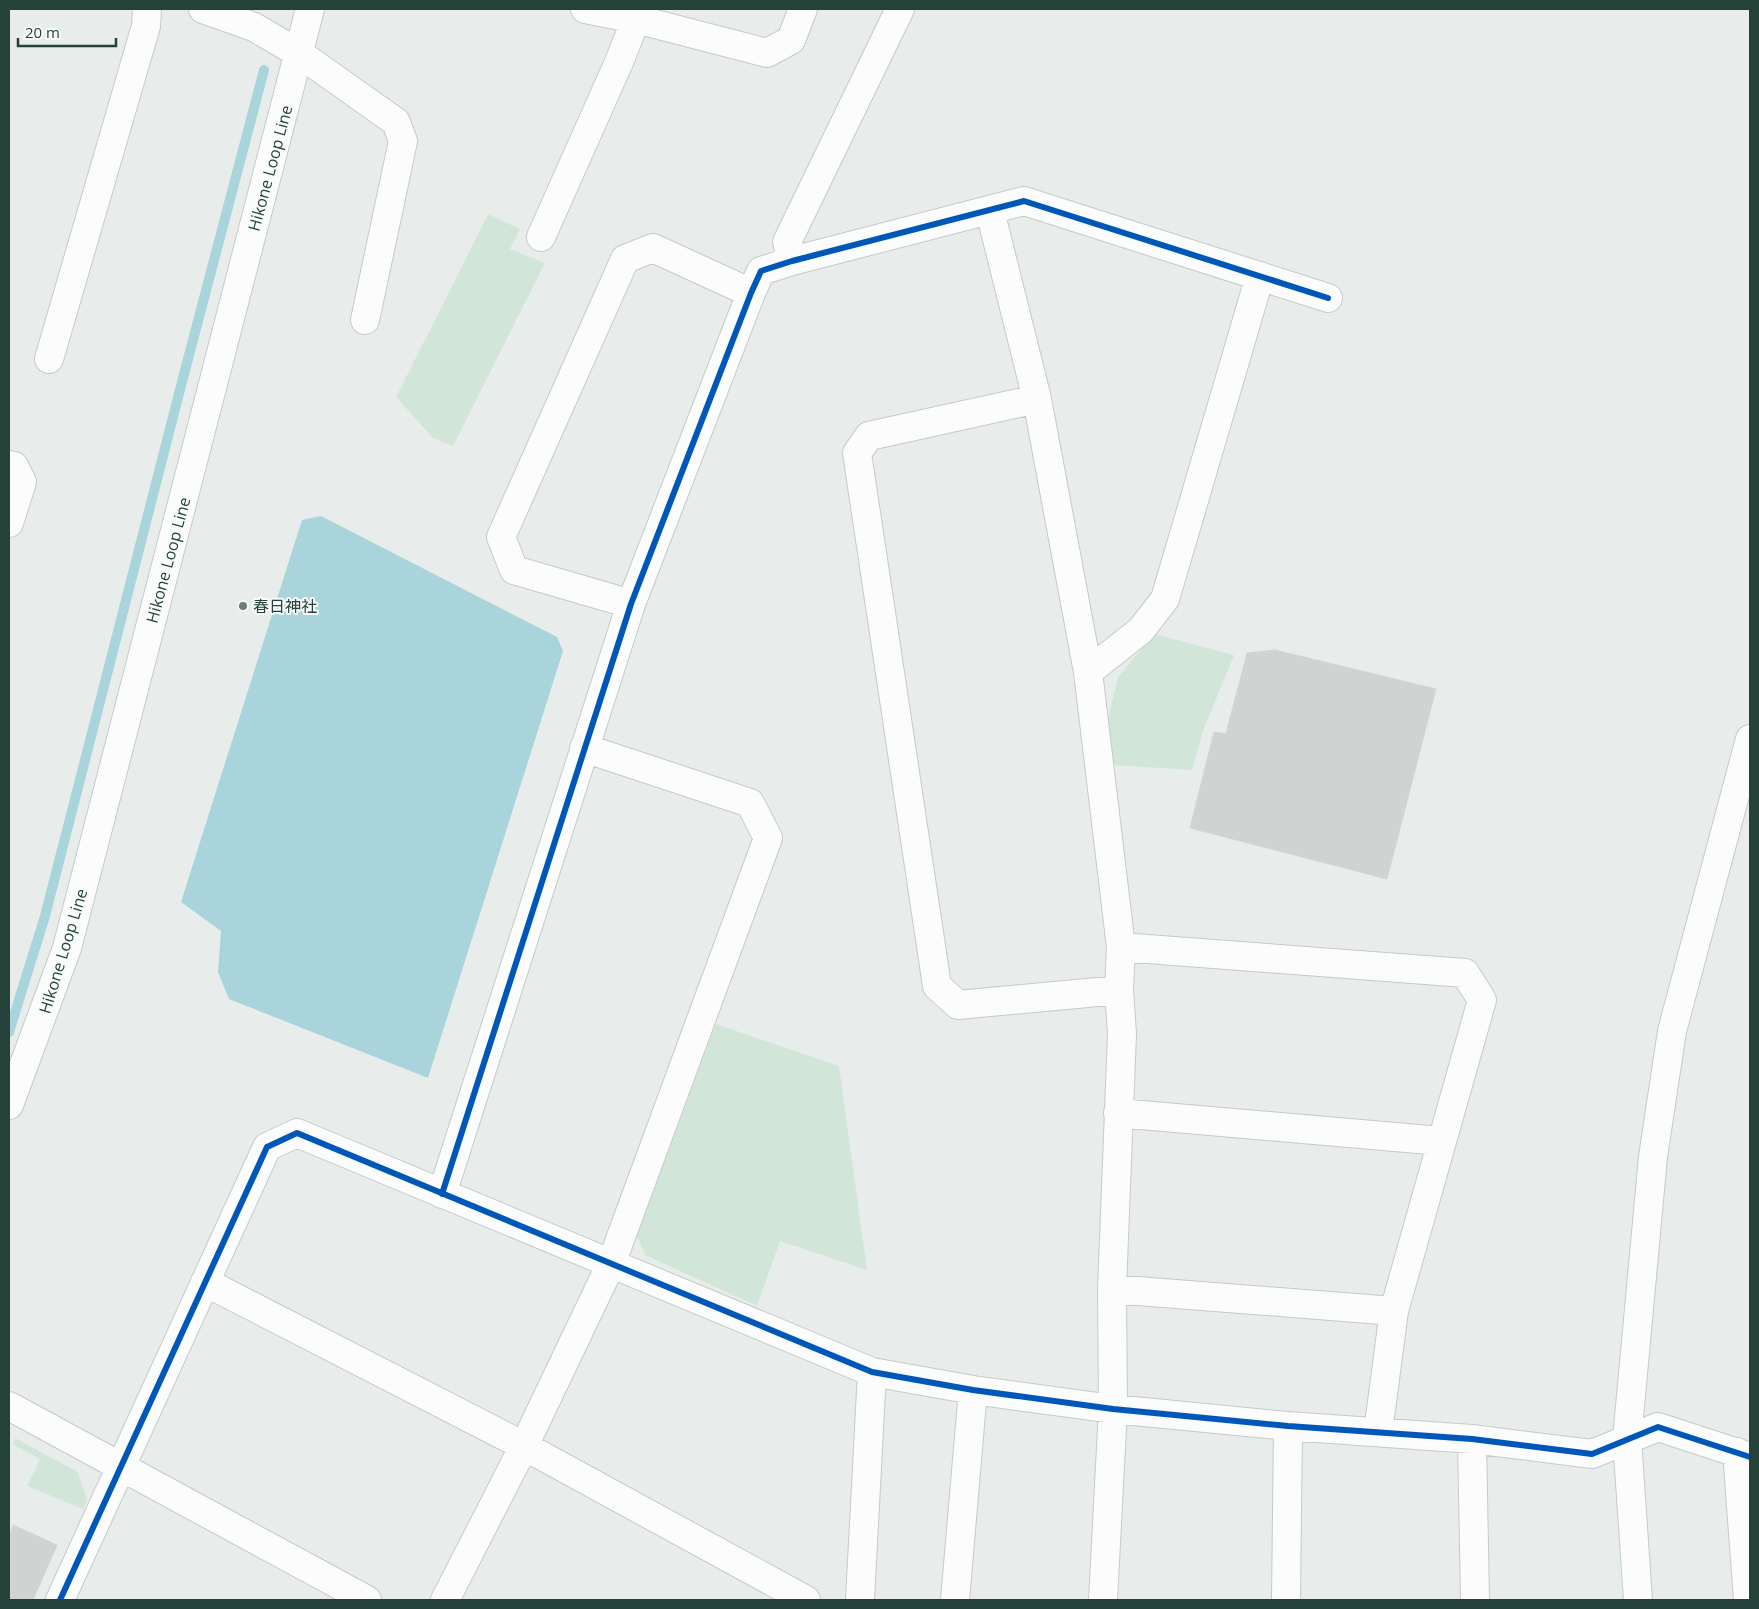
<svg xmlns="http://www.w3.org/2000/svg" width="1759" height="1609" font-family="'Open Sans','Noto Sans JP',sans-serif">
  <style>
    .green { fill: #d1e6d8 }
    .water { fill: #a9d4db }
    .lines { fill: none; stroke-linecap: round; stroke-linejoin: round }
    .stream { stroke: #a9d4db; stroke-width: 10 }
    .building { fill: #cfd4d2; stroke: #d1d6d4 }
    .street-casing { stroke: #c5cac8; stroke-width: 30 }
    .secondary-casing { stroke: #c3cbc8; stroke-width: 30 }
    .street { stroke: #fcfcfc; stroke-width: 28 }
    .secondary { stroke: #fcfcfc; stroke-width: 28 }
    .cycleway-casing { stroke: #f7fbf9; stroke-width: 9 }
    .cycleway { stroke: #0057b8; stroke-width: 6 }
    .poi-dot { fill: #697e78; stroke: #f7fbf9; stroke-width: 2 }
    .labels { text-anchor: middle; dominant-baseline: central; stroke-width: 4; stroke-linejoin: round; paint-order: stroke }
    .street-label { font-size: 16px; fill: #24423a; stroke: #f7fbf9 }
    .poi-label { font-size: 16px; fill: #24423a; stroke: #f7fbf9; text-anchor: start }
  </style>
  <rect width="100%" height="100%" fill="#e8edeb"/>
  <path class="green" d="M 488,214 L 520,229 L 510,249 L 545,263 L 453,446 L 433,438 L 396,397 Z
    M 1154,634 L 1234,655 L 1203,731 L 1192,770 L 1113,765 L 1108,719 L 1118,677 Z
    M 716,1024 L 839,1066 L 867,1270 L 780,1241 L 757,1306 L 645,1255 L 637,1236 Z
    M 15,1438 L 78,1472 L 87,1500 L 83,1509 L 27,1486 L 40,1459 L 14,1445 Z"/>
  <path class="water" d="M 321,516 L 557,637 L 563,651 L 428,1078 L 229,999 L 218,972 L 221,931 L 181,902 L 302,520 Z"/>
  <g class="lines">
    <path class="stream" d="M 9,1032 L 45,916 L 183,378 L 264,70"/>
  </g>
  <path class="building" d="M 1275,650 L 1436,689 L 1387,879 L 1190,828 L 1214,732 L 1226,734 L 1247,653 Z
    M 13,1525 L 57,1545 L 33,1600 L 9,1600 L 9,1538 Z"/>
  <g class="lines">
    <defs>
      <path id="street" d="M 203,9 L 254,27 L 300,54 L 396,122 L 403,141 L 365,320
        M 585,9 L 636,19 L 767,53 L 791,40 L 803,9
        M 990,211 L 1037,399 L 1088,672 L 1121,947 L 1119,990 L 1122,1034 L 1112,1289 L 1113,1409 L 1103,1600
        M 541,237 L 619,62 L 636,19 L 638,9
        M 792,261 L 787,242 L 900,9
        M 49,359 L 146,26 L 147,9
        M 1037,399 L 869,436 L 857,453 L 937,986 L 958,1005 L 1119,990
        M 9,465 L 14,466 L 22,482 L 9,523
        M 631,604 L 514,570 L 501,537 L 625,259 L 653,248 L 751,293
        M 1088,672 L 1141,630 L 1165,599 L 1260,276
        M 1121,947 L 1465,973 L 1482,1000 L 1394,1311 L 1378,1432
        M 1118,1113 L 1441,1141
        M 442,1194 L 631,604 L 751,293 L 761,271 L 792,261 L 1024,201 L 1328,298
        M 205,1282 L 524,1446 L 806,1600
        M 1112,1289 L 1394,1311
        M 9,1406 L 367,1600
        M 1472,1439 L 1475,1600
        M 1737,1452 L 1748,1600
        M 60,1600 L 267,1147 L 297,1133 L 872,1372 L 973,1390 L 1113,1409 L 1288,1426 L 1472,1439 L 1592,1454 L 1658,1427 L 1750,1457
        M 445,1600 L 524,1446 L 611,1264 L 768,838 L 750,803 L 584,748
        M 860,1600 L 872,1372
        M 955,1600 L 973,1390
        M 1286,1600 L 1288,1426"/>
      <path id="secondary" d="M 9,1105 L 67,948 L 310,9
        M 1638,1600 L 1627,1439 L 1653,1157 L 1672,1031 L 1750,739"/>
    </defs>
    <use href="#street" class="street-casing"/>
    <use href="#secondary" class="secondary-casing"/>
    <use href="#street" class="street"/>
    <use href="#secondary" class="secondary"/>
    <defs>
      <path id="cycleway" d="M 442,1194 L 631,604 L 751,293 L 761,271 L 792,261 L 1024,201 L 1328,298
        M 60,1600 L 267,1147 L 297,1133 L 872,1372 L 973,1390 L 1113,1409 L 1288,1426 L 1472,1439 L 1592,1454 L 1658,1427 L 1750,1457"/>
    </defs>
    <use href="#cycleway" class="cycleway-casing"/>
    <use href="#cycleway" class="cycleway"/>
  </g>
  <circle class="poi-dot" cx="243" cy="606" r="5"/>
  <g class="labels">
    <g class="street-label">
      <text transform="translate(270 168) rotate(-75)">Hikone Loop Line</text>
      <text transform="translate(168 560) rotate(-75)">Hikone Loop Line</text>
      <text transform="translate(63 951) rotate(-73)">Hikone Loop Line</text>
    </g>
    <g class="poi-label">
      <text x="253" y="606">春日神社</text>
    </g>
  </g>
  <rect width="1759" height="1609" fill="none" stroke="#24423a" stroke-width="20"/>
  <path d="M18 38v8h98v-8" fill="none" stroke="#24423a" stroke-width="2.5"/>
  <text x="25" y="38" font-size="15" fill="#24423a" stroke="#f7fbf9" stroke-width="4" paint-order="stroke">20 m</text>
</svg>
